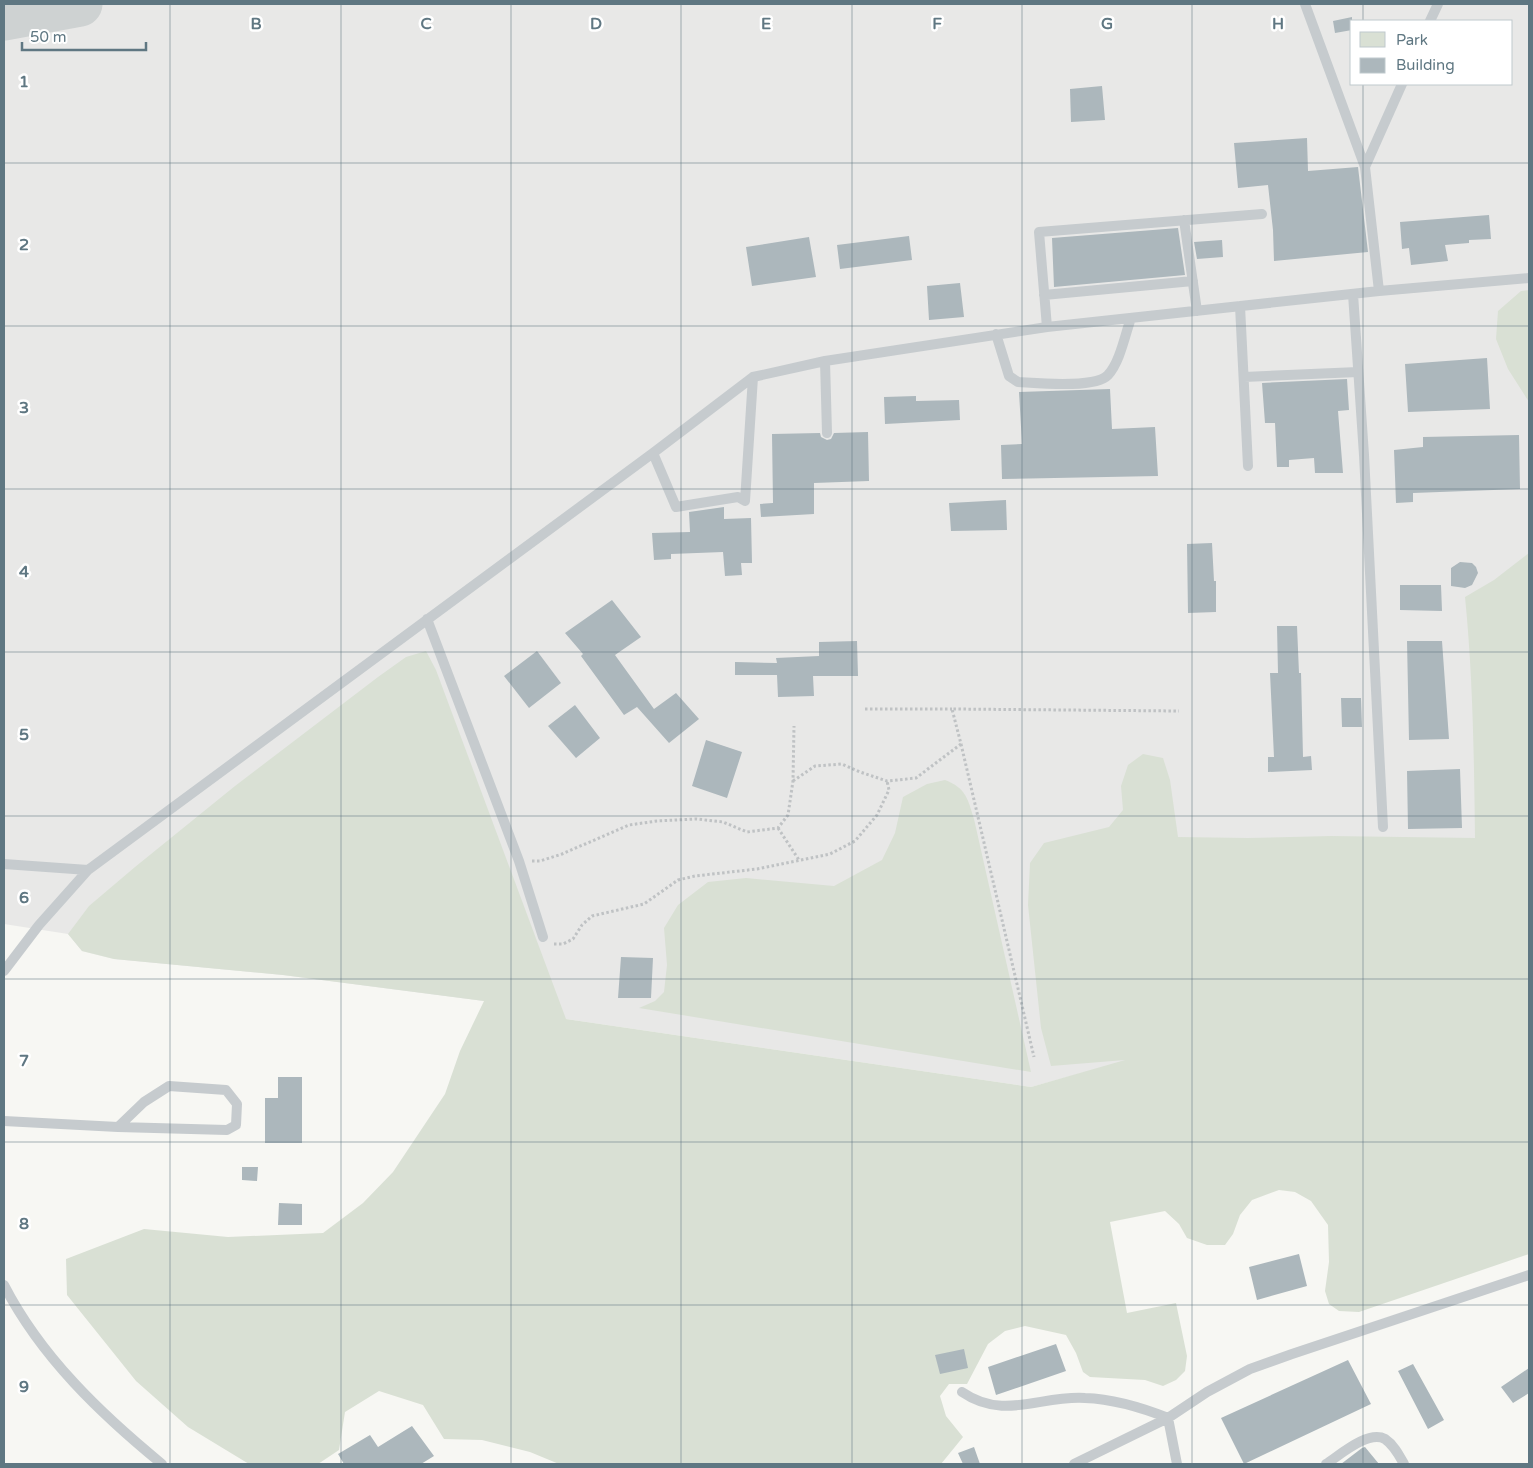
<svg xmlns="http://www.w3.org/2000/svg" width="1533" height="1468" font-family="'Varela Round',sans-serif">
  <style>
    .built { fill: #e8e8e7; fill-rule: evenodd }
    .green { fill: #d9e0d4 }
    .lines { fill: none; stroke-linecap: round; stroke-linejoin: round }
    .taxiway { stroke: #ced2d2; stroke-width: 45 }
    .building { fill: #acb7bc }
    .path { stroke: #bfc2c4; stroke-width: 3; stroke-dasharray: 2.5 2.5; stroke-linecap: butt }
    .lane { stroke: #c6cbce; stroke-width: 10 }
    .grid { fill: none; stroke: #5f7782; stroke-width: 1; stroke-opacity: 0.55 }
    .grid-label { font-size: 16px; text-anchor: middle; font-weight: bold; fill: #5f7782; stroke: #fff; stroke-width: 5; stroke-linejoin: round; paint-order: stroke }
  </style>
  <rect width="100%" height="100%" fill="#f7f7f3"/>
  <path class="built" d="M 4,4 L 1529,4 L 1529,929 L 1129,1060 L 1031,1087 L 566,1019 L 484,1001 L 283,975 L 114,959 L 82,951 L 68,934 L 4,924 ZM 1352,21 L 1512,21 L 1512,84 L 1352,84 Z"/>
  <path class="green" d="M 1529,290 L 1529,402 L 1508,369 L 1496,339 L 1498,311 L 1521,291 Z
    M 1529,553 L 1529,1254 L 1359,1312 L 1339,1311 L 1329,1304 L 1325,1291 L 1329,1262 L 1328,1225 L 1311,1201 L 1295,1192 L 1279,1190 L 1252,1200 L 1240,1215 L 1233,1234 L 1225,1245 L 1207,1245 L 1187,1238 L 1179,1224 L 1165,1211 L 1110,1222 L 1127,1313 L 1176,1303 L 1187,1356 L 1185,1371 L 1176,1380 L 1163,1386 L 1145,1380 L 1090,1377 L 1083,1372 L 1076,1353 L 1066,1335 L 1025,1326 L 1005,1331 L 988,1344 L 967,1384 L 949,1384 L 940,1396 L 946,1416 L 963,1437 L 941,1464 L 559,1464 L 530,1452 L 482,1440 L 444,1439 L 423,1405 L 379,1391 L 345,1412 L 339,1450 L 318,1464 L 249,1464 L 188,1427 L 136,1381 L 67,1295 L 66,1259 L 144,1229 L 228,1237 L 323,1233 L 363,1203 L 393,1172 L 445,1094 L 460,1051 L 484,1001 L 283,975 L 114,959 L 82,951 L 68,934 L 89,906 L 135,867 L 235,786 L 378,677 L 406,657 L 426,651 L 436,670 L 566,1019 L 1031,1087 L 1125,1060 L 1051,1066 L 1041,1028 L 1028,905 L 1030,863 L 1044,843 L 1109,827 L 1123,810 L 1121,786 L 1128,765 L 1143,754 L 1163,758 L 1170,780 L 1178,837 L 1248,838 L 1331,836 L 1475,838 C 1474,757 1473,677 1465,597 L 1494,580 Z
    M 945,780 C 966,788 968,799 974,819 L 1031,1072 L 639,1008 L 655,1001 L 664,992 L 667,965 L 664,928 L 678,905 L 708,882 L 746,878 L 834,886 L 882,860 L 895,833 L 903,797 L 927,784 Z"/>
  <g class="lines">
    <path class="taxiway" d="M 4,18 L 80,4"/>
  </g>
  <path class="building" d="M 1352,17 L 1352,30 L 1335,33 L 1333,21 Z
    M 1102,86 L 1105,120 L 1071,122 L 1070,89 Z
    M 1307,138 L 1308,171 L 1358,167 L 1368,252 L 1274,261 L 1273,230 L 1268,185 L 1238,188 L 1234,143 Z
    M 1489,215 L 1491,239 L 1469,240 L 1469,243 L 1445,245 L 1448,261 L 1411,265 L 1409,248 L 1402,249 L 1400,222 Z
    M 1178,228 L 1185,275 L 1054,287 L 1052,238 Z
    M 909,236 L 912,260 L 840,269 L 837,245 Z
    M 809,237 L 816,277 L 752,286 L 746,247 Z
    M 1222,240 L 1223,257 L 1197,259 L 1194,242 Z
    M 960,283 L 964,317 L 929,320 L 927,286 Z
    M 1487,358 L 1490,409 L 1408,412 L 1405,364 Z
    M 1347,379 L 1349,410 L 1338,411 L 1343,473 L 1315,473 L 1314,458 L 1289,460 L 1289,467 L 1277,467 L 1275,423 L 1265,423 L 1262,383 Z
    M 1110,389 L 1112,429 L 1155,427 L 1158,476 L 1002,479 L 1001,445 L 1022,444 L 1019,392 Z
    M 916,396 L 916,401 L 959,400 L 960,420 L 885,424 L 884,397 Z
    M 868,432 L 869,481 L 814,483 L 814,514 L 761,517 L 760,504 L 773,503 L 772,434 L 820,433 L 821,437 L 827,440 L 831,439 L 834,433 Z
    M 1519,435 L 1520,489 L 1413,493 L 1413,502 L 1396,503 L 1394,450 L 1423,447 L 1423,437 Z
    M 1006,500 L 1007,530 L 951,531 L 949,503 Z
    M 724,507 L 724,519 L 751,518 L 752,563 L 741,563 L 742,575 L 725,576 L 723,552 L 671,554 L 671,559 L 654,560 L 652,533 L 690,532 L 689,512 Z
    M 1212,543 L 1214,581 L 1216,581 L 1216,612 L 1188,613 L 1187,544 Z
    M 1460,562 L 1472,563 L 1476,567 L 1478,573 L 1472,585 L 1465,588 L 1451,586 L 1451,568 Z
    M 1400,585 L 1441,585 L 1442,611 L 1400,610 Z
    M 612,600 L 641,637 L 615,655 L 654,709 L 676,693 L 699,719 L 669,743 L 637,707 L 624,715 L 581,656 L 583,654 L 565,633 Z
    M 1277,626 L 1297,626 L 1299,673 L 1301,673 L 1303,757 L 1311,756 L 1312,770 L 1268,772 L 1268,757 L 1274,757 L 1270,673 L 1278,673 Z
    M 857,641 L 858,676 L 813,676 L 814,696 L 778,697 L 777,675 L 735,675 L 735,662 L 777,663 L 776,658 L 819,656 L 819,642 Z
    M 1407,641 L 1442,641 L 1449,739 L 1409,740 Z
    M 537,651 L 561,683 L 529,708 L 504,676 Z
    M 1341,698 L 1361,698 L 1362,727 L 1342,727 Z
    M 575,705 L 600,738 L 576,758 L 548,726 Z
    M 706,740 L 742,752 L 727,798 L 692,786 Z
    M 1460,769 L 1462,828 L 1408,829 L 1407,771 Z
    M 621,957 L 653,958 L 651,998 L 618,998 Z
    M 278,1077 L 302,1077 L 302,1143 L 265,1143 L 265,1098 L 278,1098 Z
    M 242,1167 L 258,1167 L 257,1181 L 242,1180 Z
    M 279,1203 L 302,1204 L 302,1225 L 278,1225 Z
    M 1299,1254 L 1307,1286 L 1257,1300 L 1249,1267 Z
    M 1056,1344 L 1066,1371 L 996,1395 L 988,1367 Z
    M 964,1349 L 968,1368 L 940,1374 L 935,1355 Z
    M 1348,1360 L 1371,1404 L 1244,1464 L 1221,1418 Z
    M 1413,1364 L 1444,1420 L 1428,1429 L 1398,1371 Z
    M 1529,1368 L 1529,1393 L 1513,1403 L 1501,1387 Z
    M 412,1426 L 434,1456 L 421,1464 L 344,1464 L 338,1454 L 370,1435 L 378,1447 Z
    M 974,1447 L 980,1464 L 963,1464 L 958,1453 Z
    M 1365,1447 L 1379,1464 L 1341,1464 L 1362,1448 Z"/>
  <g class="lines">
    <path class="path" d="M 865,709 L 952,709
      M 961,744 L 1034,1057
      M 793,781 L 815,766 L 842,764 L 860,772 L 887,781 L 916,778 L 961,744 L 952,709 L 1179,711
      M 778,828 L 799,860
      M 532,861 L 540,861 L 562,854 L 629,825 L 657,821 L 697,819 L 723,822 L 747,832 L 778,828 L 788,815 L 793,781 L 794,726
      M 554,944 L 563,944 L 573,939 L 582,925 L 592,916 L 644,904 L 678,880 L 695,876 L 757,869 L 830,854 L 855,841 L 877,815 L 889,790 L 887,781"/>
    <path class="lane" d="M 1305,4 L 1365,167
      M 1430,21 L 1438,4
      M 1184,220 L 1197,311
      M 1379,291 L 1365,167 L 1402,84
      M 1353,294 L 1364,455 L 1383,827
      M 1044,295 L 1193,281
      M 1240,306 L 1248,466
      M 1047,327 L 1039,232 L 1262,214
      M 996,334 L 1009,376 L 1018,382 C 1037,383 1095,389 1108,375 C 1120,362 1125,335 1131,318
      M 825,361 L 827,433
      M 1244,377 L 1358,372
      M 653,453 L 676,507 L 738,497 L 745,501 L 753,377
      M 427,619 L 519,861 L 543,937
      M 4,864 L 88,870
      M 4,971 L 39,925 L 88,870 L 653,453 L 753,377 L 825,361 L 1047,327 L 1379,291 L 1529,278
      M 4,1121 L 118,1127 L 227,1130 L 236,1125 L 237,1104 L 226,1090 L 169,1086 L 144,1102 L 118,1127
      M 4,1285 C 41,1357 101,1414 162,1464
      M 962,1392 C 1004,1421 1041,1395 1085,1398 C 1112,1399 1143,1408 1168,1418 L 1177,1464
      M 1074,1464 L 1168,1418 L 1207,1392 L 1250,1369 L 1292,1354 L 1529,1275
      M 1326,1464 C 1340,1455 1368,1430 1385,1439 C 1394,1445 1399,1455 1404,1464"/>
  </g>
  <path class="grid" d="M 170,4 L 170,1464M 341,4 L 341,1464M 511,4 L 511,1464M 681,4 L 681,1464M 852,4 L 852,1464M 1022,4 L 1022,1464M 1192,4 L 1192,1464M 1363,4 L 1363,21M 1363,84 L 1363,1464M 4,163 L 1529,163M 4,326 L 1529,326M 4,489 L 1529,489M 4,652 L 1529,652M 4,816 L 1529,816M 4,979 L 1529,979M 4,1142 L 1529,1142M 4,1305 L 1529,1305"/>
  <g class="grid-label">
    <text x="256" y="29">B</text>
    <text x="426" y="29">C</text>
    <text x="596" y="29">D</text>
    <text x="766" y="29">E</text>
    <text x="937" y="29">F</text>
    <text x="1107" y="29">G</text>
    <text x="1278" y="29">H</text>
    <text x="24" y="87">1</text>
    <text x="24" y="250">2</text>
    <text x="24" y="413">3</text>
    <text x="24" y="577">4</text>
    <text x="24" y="740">5</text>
    <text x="24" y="903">6</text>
    <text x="24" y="1066">7</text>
    <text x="24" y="1229">8</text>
    <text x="24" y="1392">9</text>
  </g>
  <rect width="1533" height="1468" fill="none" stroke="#5f7782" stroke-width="10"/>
  <rect x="1350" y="20" width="162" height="65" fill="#ffffff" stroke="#bfc9cd"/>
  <rect x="1360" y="32" width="25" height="15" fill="#d9e0d4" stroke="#bfc9cd"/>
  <text x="1396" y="45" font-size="15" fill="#5f7782">Park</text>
  <rect x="1360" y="58" width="25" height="15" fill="#acb7bc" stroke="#bfc9cd"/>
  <text x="1396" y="70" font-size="15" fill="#5f7782">Building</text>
  <path d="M22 42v8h124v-8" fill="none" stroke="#5f7782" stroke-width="2.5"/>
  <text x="30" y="42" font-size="15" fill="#5f7782" stroke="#ffffff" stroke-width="4" paint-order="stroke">50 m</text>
</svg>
